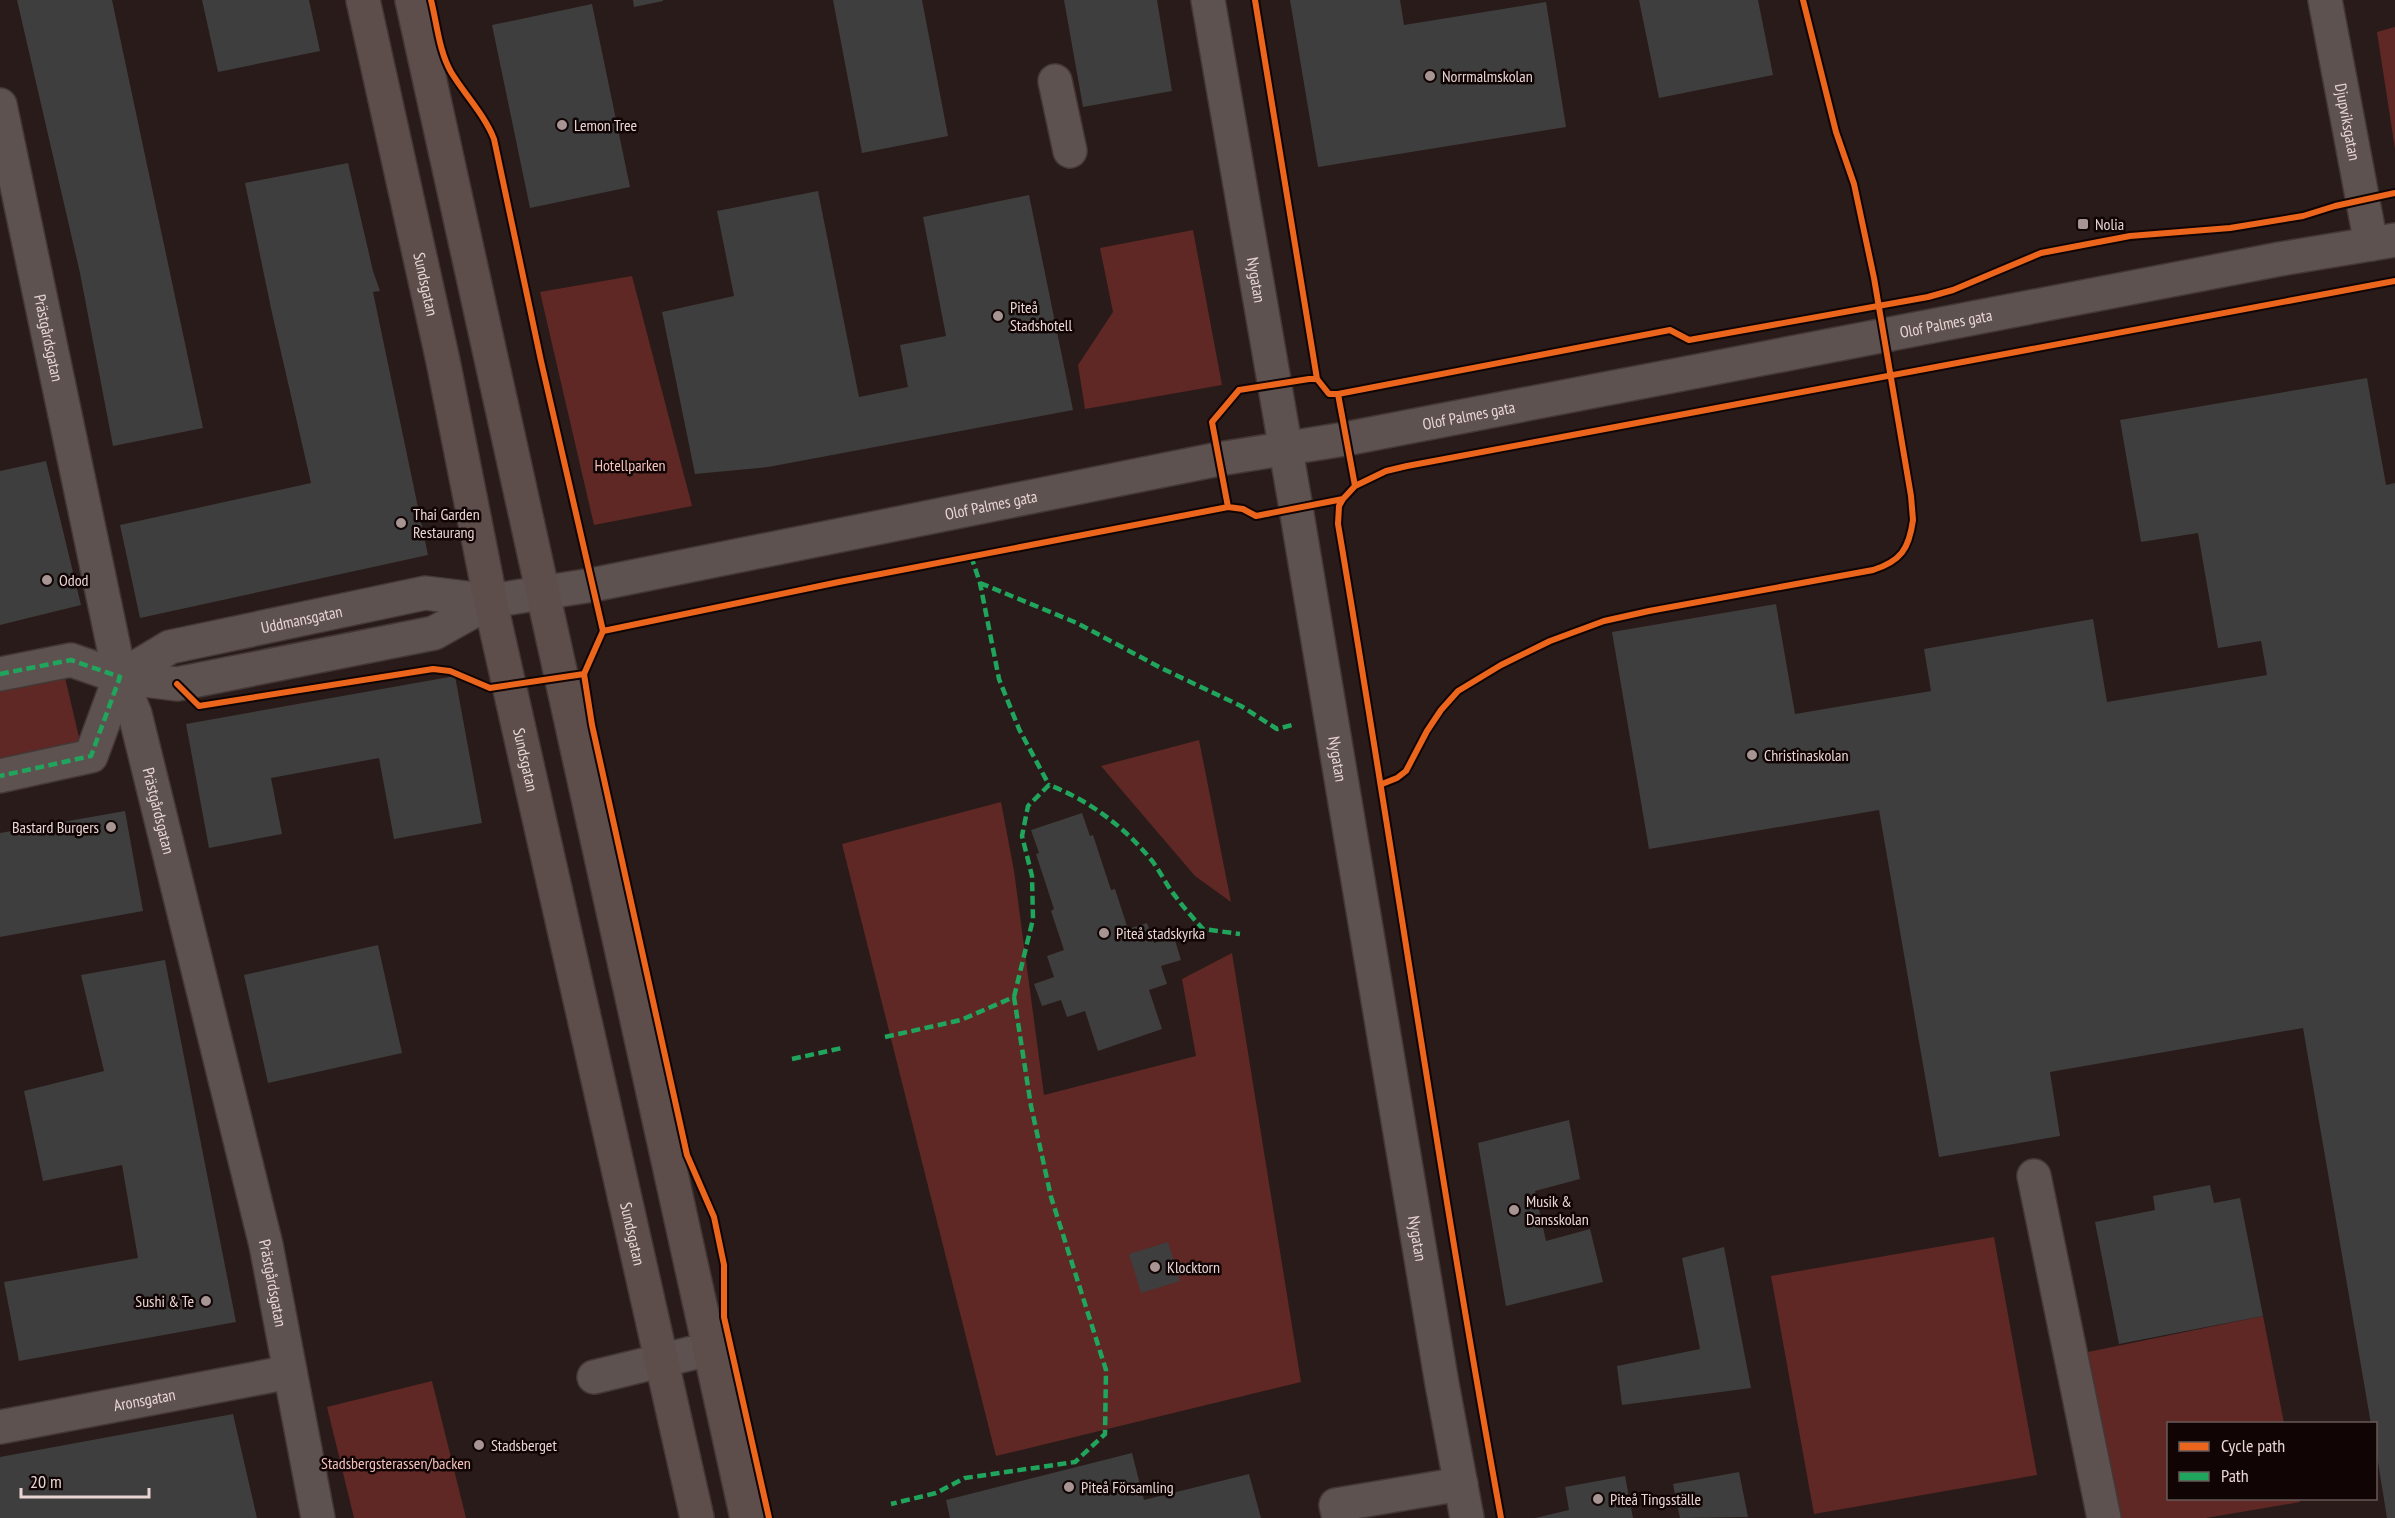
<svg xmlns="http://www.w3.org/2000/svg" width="2395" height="1518" font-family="'PT Sans Narrow',sans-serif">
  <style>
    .green { fill: #5f2824 }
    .building { fill: #3e3e3e }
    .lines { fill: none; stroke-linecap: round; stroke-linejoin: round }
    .minor-casing { stroke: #443837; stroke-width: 36 }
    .major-casing { stroke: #443837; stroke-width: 36 }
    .minor { stroke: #5e5251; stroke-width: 33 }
    .major { stroke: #5d4e4c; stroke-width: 33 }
    .quiet { stroke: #20a55d; stroke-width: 4.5; stroke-dasharray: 9 4.5; stroke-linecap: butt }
    .cycleway-casing { stroke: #100504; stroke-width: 10 }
    .cycleway { stroke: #eb651d; stroke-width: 6 }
    .poi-dot { fill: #a69593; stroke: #100504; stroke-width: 2 }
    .labels { text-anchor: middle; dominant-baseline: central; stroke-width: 5; stroke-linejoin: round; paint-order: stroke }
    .poi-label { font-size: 16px; fill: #e9d6d4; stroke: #100504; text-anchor: start }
    .street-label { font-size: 16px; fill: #e9d6d4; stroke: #100504 }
    .park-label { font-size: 16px; fill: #f5c3bd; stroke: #100504 }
  </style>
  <rect width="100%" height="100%" fill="#291b19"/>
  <path class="green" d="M 2395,27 L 2395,149 L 2377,32 Z
    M 1193,230 L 1222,385 L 1085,409 L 1078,365 L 1113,312 L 1100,248 Z
    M 632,276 L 692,506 L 594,525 L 540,292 Z
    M 63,669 L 82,750 L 0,768 L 0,682 Z
    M 1199,740 L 1231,902 L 1195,876 L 1101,766 Z
    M 1001,802 L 1014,871 L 1044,1095 L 1196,1056 L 1182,979 L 1232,953 L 1301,1382 L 996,1456 L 842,844 Z
    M 1994,1237 L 2037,1475 L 1814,1514 L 1771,1276 Z
    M 2263,1316 L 2284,1423 L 2168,1424 L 2168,1498 L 2299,1498 L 2300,1502 L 2206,1518 L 2120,1518 L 2088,1352 Z
    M 432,1381 L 466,1518 L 354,1518 L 327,1407 Z"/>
  <path class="building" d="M 17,0 L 112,0 L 203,428 L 113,446 L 80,273 Z
    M 202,0 L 309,0 L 320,51 L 218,72 Z
    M 633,0 L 663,0 L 663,1 L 634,7 Z
    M 833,0 L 922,0 L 948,136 L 862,153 Z
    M 1064,0 L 1157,0 L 1172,91 L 1083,107 Z
    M 1290,0 L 1400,0 L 1404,25 L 1546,2 L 1566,127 L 1318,167 Z
    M 1639,0 L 1758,0 L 1773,75 L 1659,98 Z
    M 592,4 L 630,187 L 530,208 L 492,25 Z
    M 348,163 L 373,271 L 380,291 L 373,292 L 428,555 L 140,618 L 120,525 L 311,483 L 272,313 L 245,183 Z
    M 818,191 L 859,397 L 908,387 L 900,345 L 946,336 L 923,217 L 1029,195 L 1073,410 L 768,467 L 695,474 L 662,312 L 734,296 L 717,211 Z
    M 2367,378 L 2386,485 L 2395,483 L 2395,1518 L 2387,1518 L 2376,1450 L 2376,1424 L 2371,1424 L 2303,1028 L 2050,1072 L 2060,1136 L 1939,1157 L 1879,810 L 1649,849 L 1612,632 L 1776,604 L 1795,714 L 1931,691 L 1924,649 L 2093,619 L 2107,702 L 2267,675 L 2261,641 L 2218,648 L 2198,533 L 2141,542 L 2120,420 Z
    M 46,461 L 81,605 L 0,625 L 0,471 Z
    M 455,676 L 482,823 L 394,839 L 379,758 L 271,778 L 282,834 L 209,848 L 186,724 Z
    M 125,811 L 143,911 L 0,937 L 0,833 Z
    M 1082,813 L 1090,836 L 1093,835 L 1111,890 L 1115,889 L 1128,929 L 1147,923 L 1154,943 L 1174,937 L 1181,960 L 1161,966 L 1167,984 L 1149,990 L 1162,1029 L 1098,1051 L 1085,1011 L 1067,1017 L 1061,1000 L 1042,1006 L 1034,984 L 1054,977 L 1047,956 L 1064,950 L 1051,911 L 1054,909 L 1036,854 L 1039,853 L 1031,830 Z
    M 378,945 L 402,1053 L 268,1083 L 244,975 Z
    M 165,960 L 236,1322 L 19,1361 L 4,1282 L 138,1258 L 122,1165 L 43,1181 L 24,1091 L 104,1071 L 81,975 Z
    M 1569,1120 L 1580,1179 L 1535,1191 L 1546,1241 L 1590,1229 L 1603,1282 L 1506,1306 L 1478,1143 Z
    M 2210,1185 L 2214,1203 L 2240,1198 L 2263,1316 L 2119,1344 L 2095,1222 L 2155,1210 L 2153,1196 Z
    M 1168,1242 L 1180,1281 L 1141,1293 L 1129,1254 Z
    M 1724,1247 L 1751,1388 L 1622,1405 L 1617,1366 L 1700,1349 L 1682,1258 Z
    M 233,1414 L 257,1518 L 0,1518 L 0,1457 Z
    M 1132,1453 L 1144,1500 L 1249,1474 L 1261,1518 L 950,1518 L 946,1500 Z
    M 1739,1472 L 1748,1517 L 1680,1518 L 1673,1484 Z
    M 1625,1476 L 1633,1518 L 1535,1518 L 1569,1510 L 1565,1487 Z"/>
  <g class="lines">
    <defs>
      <g id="minor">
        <path id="s1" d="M 1208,0 L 1296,508 L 1442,1384 L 1467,1518"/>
        <path id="s2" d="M 2325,0 L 2371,244"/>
        <path d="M 1055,81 L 1070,151"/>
        <path id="s3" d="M 0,105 L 120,677 L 135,714 L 266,1245 L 318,1518"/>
        <path d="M 0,674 L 71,660 L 120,677 L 177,684 L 434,633 L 491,601"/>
        <path id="s4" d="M 0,776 L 91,756 L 120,677 L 170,647 L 425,593 L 491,601 L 592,585 L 1219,459 L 1345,439 L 2280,259 L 2395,240"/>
        <path d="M 2034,1176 L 2104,1518"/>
        <path d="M 594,1377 L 709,1349"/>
        <path id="s5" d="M 0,1427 L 290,1372"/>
        <path d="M 1339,1518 L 1336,1505 L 1461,1484"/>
      </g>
      <g id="major">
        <path id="s6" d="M 363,0 L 443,361 L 495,623 L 697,1518"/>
        <path d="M 412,0 L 747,1518"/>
      </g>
    </defs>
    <use href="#minor" class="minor-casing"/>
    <use href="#major" class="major-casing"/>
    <use href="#minor" class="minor"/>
    <use href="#major" class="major"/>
    <path class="quiet" d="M 971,556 L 980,583 L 999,679 L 1019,729 L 1049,785
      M 980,583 L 1077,623 L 1161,668 L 1241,706 L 1277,729 L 1292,725
      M 0,674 L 71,660 L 120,677 L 91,756 L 0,776
      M 1014,997 L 1033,919 L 1032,876 L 1022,836 L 1028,806 L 1049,785 C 1089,800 1126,828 1153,862 C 1161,873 1167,886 1176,897 C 1184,908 1194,919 1203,929 L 1240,934
      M 885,1037 L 961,1020 L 1014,997 L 1031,1106 L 1051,1197 L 1106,1370 L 1105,1434 L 1075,1462 L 965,1478 L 936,1493 L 891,1504
      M 792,1059 L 842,1048"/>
    <defs>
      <path id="cycleway" d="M 431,0 C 437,24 439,51 451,72 C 465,95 484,114 494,139 L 541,361 L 603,631 L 584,674 L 592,725 L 687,1155 L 714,1217 L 724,1265 L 724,1317 L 769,1518
        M 1255,0 L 1317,379
        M 1338,394 L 1355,486
        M 1343,499 L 1339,506 L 1338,524 C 1394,855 1441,1188 1501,1518
        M 1228,507 L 1212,422 L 1239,390 L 1309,379 L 1317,379 L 1329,394 L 1338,394 L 1670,330 L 1689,340 L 1928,297 L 1953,290 L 2041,253 L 2130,236 L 2230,228 L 2303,216 L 2335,206 L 2395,193
        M 603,631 L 839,582 L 1228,507 L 1243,509 L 1256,516 L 1343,499 L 1355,486 L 1386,471 L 1407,466 L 2395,281
        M 177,684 L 199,706 L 433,669 L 450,671 L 490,688 L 584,674
        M 1382,784 L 1397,778 L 1406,771 L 1427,731 L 1441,710 L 1458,691 L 1501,665 L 1550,641 L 1604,621 L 1649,611 L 1873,570 C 1901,561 1909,549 1913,520 L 1911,496 L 1874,278 L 1854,184 L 1836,132 L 1803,0"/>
    </defs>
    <use href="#cycleway" class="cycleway-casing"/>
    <use href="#cycleway" class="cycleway"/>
  </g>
  <g class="poi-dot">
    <circle cx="1430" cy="76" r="6"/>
    <circle cx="562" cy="125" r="6"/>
    <rect x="2077" y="218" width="12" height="12" rx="3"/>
    <circle cx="998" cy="316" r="6"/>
    <circle cx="401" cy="523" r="6"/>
    <circle cx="47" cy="580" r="6"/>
    <circle cx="1752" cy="755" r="6"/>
    <circle cx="111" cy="827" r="6"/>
    <circle cx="1104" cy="933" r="6"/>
    <circle cx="1514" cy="1210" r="6"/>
    <circle cx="1155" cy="1267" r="6"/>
    <circle cx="206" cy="1301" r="6"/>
    <circle cx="479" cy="1445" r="6"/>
    <circle cx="1069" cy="1487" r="6"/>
    <circle cx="1598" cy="1499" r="6"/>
  </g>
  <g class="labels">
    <g class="poi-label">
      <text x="1442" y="76">Norrmalmskolan</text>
      <text x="574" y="125">Lemon Tree</text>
      <text x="2095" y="224">Nolia</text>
      <text x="1010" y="307">Piteå<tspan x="1010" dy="18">Stadshotell</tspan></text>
      <text x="413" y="514">Thai Garden<tspan x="413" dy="18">Restaurang</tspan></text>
      <text x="59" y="580">Odod</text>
      <text x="1764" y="755">Christinaskolan</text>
      <text x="99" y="827" text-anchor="end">Bastard Burgers</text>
      <text x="1116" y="933">Piteå stadskyrka</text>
      <text x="1526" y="1201">Musik &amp;<tspan x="1526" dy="18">Dansskolan</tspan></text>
      <text x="1167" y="1267">Klocktorn</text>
      <text x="194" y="1301" text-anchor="end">Sushi &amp; Te</text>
      <text x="491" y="1445">Stadsberget</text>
      <text x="1081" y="1487">Piteå Församling</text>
      <text x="1610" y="1499">Piteå Tingsställe</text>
    </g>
    <g class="street-label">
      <text stroke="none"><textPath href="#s2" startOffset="124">Djupviksgatan</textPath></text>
      <text stroke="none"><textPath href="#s1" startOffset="284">Nygatan</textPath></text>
      <text stroke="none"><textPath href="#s6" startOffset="291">Sundsgatan</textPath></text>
      <text stroke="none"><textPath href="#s4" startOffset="2044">Olof Palmes gata</textPath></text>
      <text stroke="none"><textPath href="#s3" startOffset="238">Prästgårdsgatan</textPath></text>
      <text stroke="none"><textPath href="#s4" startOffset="1558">Olof Palmes gata</textPath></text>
      <text stroke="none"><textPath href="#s4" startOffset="1072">Olof Palmes gata</textPath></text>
      <text stroke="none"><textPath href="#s4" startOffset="370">Uddmansgatan</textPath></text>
      <text stroke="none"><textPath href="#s1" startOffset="770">Nygatan</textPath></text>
      <text stroke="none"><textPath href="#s6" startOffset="777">Sundsgatan</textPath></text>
      <text stroke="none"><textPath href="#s3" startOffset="724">Prästgårdsgatan</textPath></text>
      <text stroke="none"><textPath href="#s6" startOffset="1263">Sundsgatan</textPath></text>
      <text stroke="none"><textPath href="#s1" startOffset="1256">Nygatan</textPath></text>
      <text stroke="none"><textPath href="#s3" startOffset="1210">Prästgårdsgatan</textPath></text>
      <text stroke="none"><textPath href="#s5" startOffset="147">Aronsgatan</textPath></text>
    </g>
    <g class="park-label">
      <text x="630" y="465">Hotellparken</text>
      <text x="396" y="1463">Stadsbergsterassen/backen</text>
    </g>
  </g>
  <rect x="2167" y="1422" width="210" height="78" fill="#100504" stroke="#675957" stroke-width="1.5"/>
  <rect x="2179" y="1442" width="30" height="9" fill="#eb651d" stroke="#675957" stroke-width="1.5"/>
  <text x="2221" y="1452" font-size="18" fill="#e9d6d4">Cycle path</text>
  <rect x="2179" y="1472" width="30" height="9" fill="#20a55d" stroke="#675957" stroke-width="1.5"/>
  <text x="2221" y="1482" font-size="18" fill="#e9d6d4">Path</text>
  <path d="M21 1488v9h128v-9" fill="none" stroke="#e9d6d4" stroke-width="3"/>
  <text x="30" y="1488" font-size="18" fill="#e9d6d4" stroke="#100504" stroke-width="4.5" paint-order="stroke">20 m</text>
</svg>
